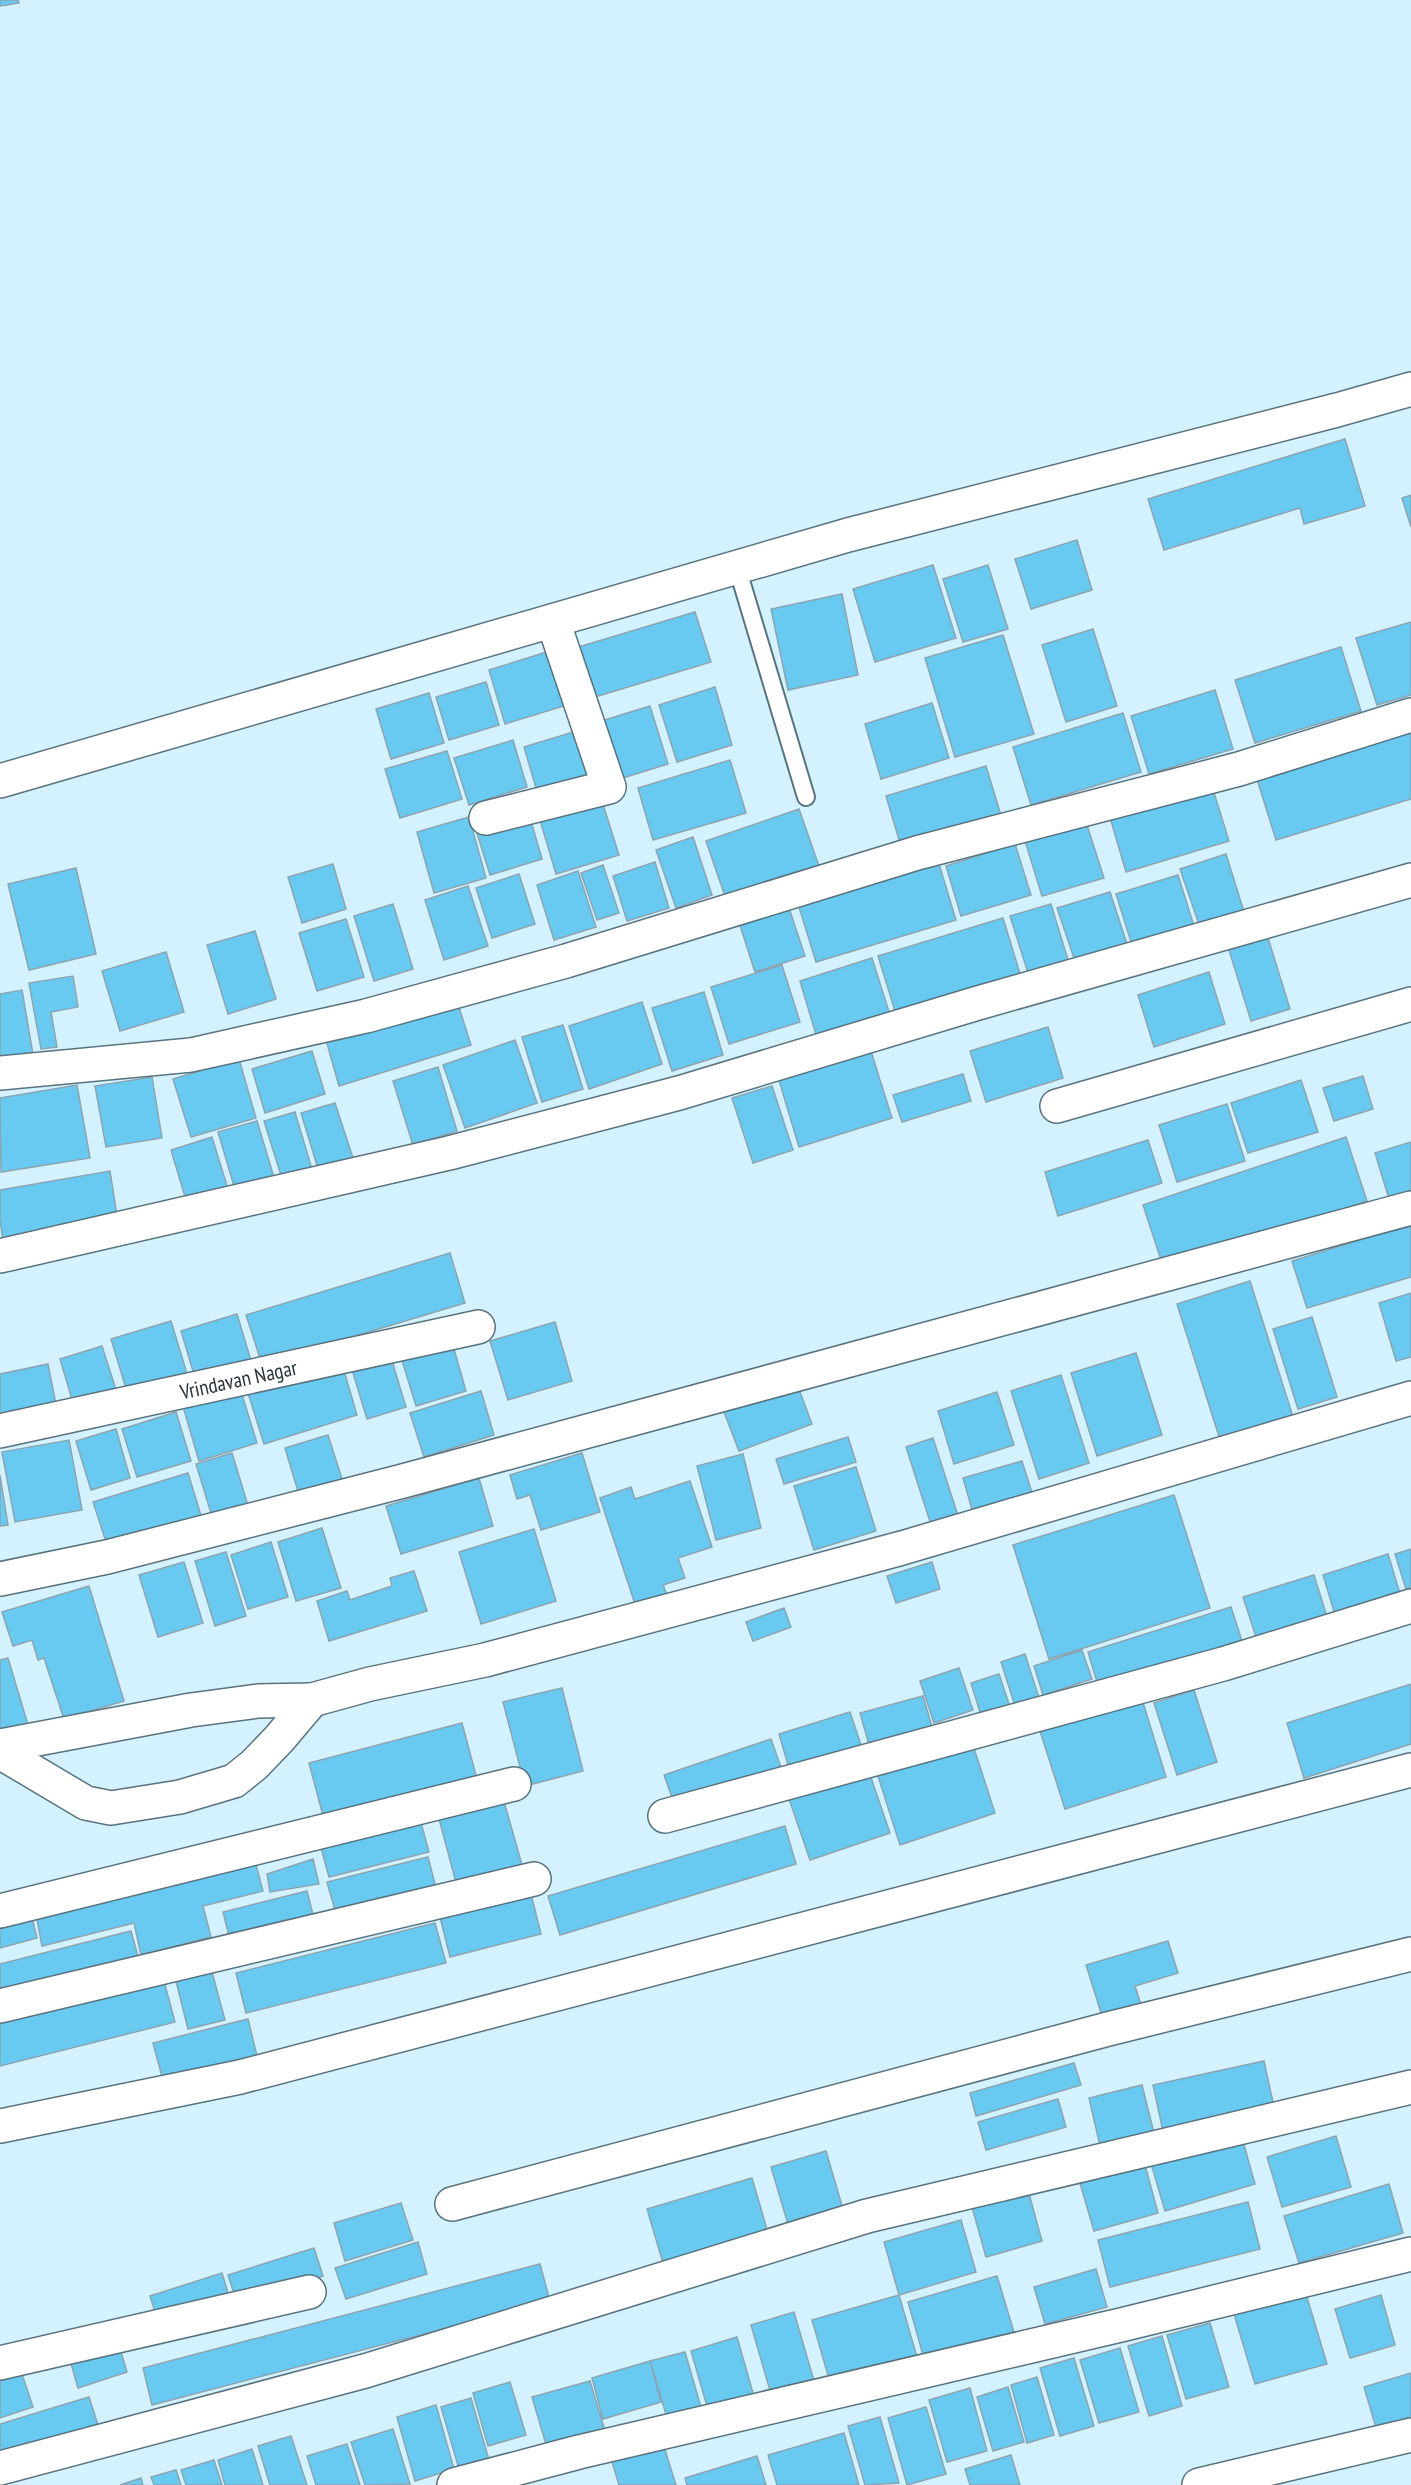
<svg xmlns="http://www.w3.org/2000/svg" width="1411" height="2485" font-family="'PT Sans Narrow',sans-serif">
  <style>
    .building { fill: #69caf1; stroke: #8aa5b1; stroke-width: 1.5 }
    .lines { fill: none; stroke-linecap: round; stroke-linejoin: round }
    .lane-casing { stroke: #59737e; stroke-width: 20 }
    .street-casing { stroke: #59737e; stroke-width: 36 }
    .secondary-casing { stroke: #59737e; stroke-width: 36 }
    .lane { stroke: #fff; stroke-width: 16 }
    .street { stroke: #fff; stroke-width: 33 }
    .secondary { stroke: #fff; stroke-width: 33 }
    .labels { text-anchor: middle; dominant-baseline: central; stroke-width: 4.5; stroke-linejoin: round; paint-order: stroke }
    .street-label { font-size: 21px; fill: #273337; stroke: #fff }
  </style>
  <rect width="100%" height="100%" fill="#d4f1fe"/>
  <path class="building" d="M 0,0 L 18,0 L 19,3 L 0,6 Z
    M 1345,439 L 1365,506 L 1304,524 L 1300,508 L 1164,550 L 1148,499 Z
    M 1411,495 L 1411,527 L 1402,498 Z
    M 1077,540 L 1092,590 L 1031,609 L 1015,559 Z
    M 933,565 L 956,638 L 875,662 L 853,589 Z
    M 988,565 L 1008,629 L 963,642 L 943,579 Z
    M 842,594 L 858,675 L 788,690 L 771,609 Z
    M 695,612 L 711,662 L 588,699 L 572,649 Z
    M 1411,622 L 1411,695 L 1377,705 L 1356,638 Z
    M 1093,629 L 1117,706 L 1066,722 L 1042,645 Z
    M 1003,635 L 1034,734 L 955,757 L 925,658 Z
    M 1341,647 L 1361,711 L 1255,743 L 1235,680 Z
    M 550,651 L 567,705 L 505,724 L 489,670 Z
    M 486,682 L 499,725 L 449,740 L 436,697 Z
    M 715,687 L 732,745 L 677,762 L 659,705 Z
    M 1215,690 L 1233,749 L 1149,774 L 1131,716 Z
    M 429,693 L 444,743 L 391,759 L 376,709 Z
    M 932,703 L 949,758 L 881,779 L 865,724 Z
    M 650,706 L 668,764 L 613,781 L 595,723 Z
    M 1123,713 L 1141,772 L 1031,805 L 1013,747 Z
    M 1411,728 L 1411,799 L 1276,840 L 1256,776 Z
    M 580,730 L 595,781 L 539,798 L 524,747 Z
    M 513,740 L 527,787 L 469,805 L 454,758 Z
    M 447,751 L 462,799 L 400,818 L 385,769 Z
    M 730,760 L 746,813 L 653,840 L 638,788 Z
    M 986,766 L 1003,822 L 903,853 L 886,796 Z
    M 1211,783 L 1229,841 L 1126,872 L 1109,814 Z
    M 602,801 L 619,855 L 556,874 L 540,820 Z
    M 799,809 L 820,869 L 727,902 L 706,841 Z
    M 529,814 L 542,859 L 490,875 L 476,830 Z
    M 469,817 L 486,878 L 434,893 L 417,832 Z
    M 1086,822 L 1104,878 L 1042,896 L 1025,841 Z
    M 693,837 L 712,895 L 676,908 L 656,850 Z
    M 1015,844 L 1031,895 L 961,916 L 946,866 Z
    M 1226,854 L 1245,915 L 1201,930 L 1180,869 Z
    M 655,862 L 669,908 L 627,921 L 613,876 Z
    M 333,864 L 346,909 L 302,923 L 288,877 Z
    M 939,864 L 956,920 L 816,962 L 799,907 Z
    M 603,865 L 619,913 L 597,920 L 581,873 Z
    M 76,868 L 96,954 L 29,970 L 8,884 Z
    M 578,871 L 596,927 L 554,940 L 537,885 Z
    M 519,874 L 535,924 L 492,938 L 476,888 Z
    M 1178,875 L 1194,926 L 1132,945 L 1116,894 Z
    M 468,886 L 488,946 L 444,960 L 425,900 Z
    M 1110,892 L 1127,944 L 1075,961 L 1057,908 Z
    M 787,902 L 805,956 L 755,972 L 737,916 Z
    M 393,904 L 413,969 L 374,981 L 354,916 Z
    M 1051,904 L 1068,960 L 1028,973 L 1010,916 Z
    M 1003,918 L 1020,974 L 895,1011 L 878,956 Z
    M 346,919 L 364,977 L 317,991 L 299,933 Z
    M 255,931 L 276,999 L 228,1014 L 207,945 Z
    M 1268,938 L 1290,1009 L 1251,1021 L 1229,950 Z
    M 166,952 L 184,1012 L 120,1031 L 102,971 Z
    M 872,958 L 890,1015 L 817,1038 L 800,981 Z
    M 782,965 L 800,1022 L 729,1044 L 711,987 Z
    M 1209,972 L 1225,1024 L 1154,1047 L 1138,995 Z
    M 73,976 L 78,1007 L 51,1012 L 57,1047 L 41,1049 L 29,983 Z
    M 22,990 L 35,1066 L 0,1071 L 0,994 Z
    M 704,992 L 723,1055 L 672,1071 L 652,1008 Z
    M 457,1001 L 471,1045 L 339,1086 L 326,1040 Z
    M 642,1002 L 662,1064 L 589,1089 L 569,1026 Z
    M 563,1025 L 583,1089 L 542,1102 L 522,1037 Z
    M 1048,1027 L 1063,1078 L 986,1102 L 970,1051 Z
    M 515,1040 L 537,1103 L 465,1128 L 443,1065 Z
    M 870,1048 L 892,1118 L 799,1147 L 778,1077 Z
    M 312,1051 L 325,1094 L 265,1113 L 252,1069 Z
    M 239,1059 L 256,1118 L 191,1137 L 173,1079 Z
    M 438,1067 L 457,1131 L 413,1145 L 393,1081 Z
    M 963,1074 L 971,1101 L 902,1122 L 893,1095 Z
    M 1363,1076 L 1373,1109 L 1334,1121 L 1323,1088 Z
    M 152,1077 L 162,1138 L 106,1147 L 95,1086 Z
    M 1301,1080 L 1318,1132 L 1248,1153 L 1231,1103 Z
    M 77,1085 L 90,1158 L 1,1172 L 0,1098 Z
    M 772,1086 L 793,1150 L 753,1163 L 732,1098 Z
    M 335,1103 L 354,1161 L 319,1172 L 301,1113 Z
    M 1227,1104 L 1245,1161 L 1177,1182 L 1159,1125 Z
    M 295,1112 L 314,1176 L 284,1185 L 264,1121 Z
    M 257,1121 L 276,1184 L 237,1196 L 218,1132 Z
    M 212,1137 L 231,1199 L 189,1210 L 171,1150 Z
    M 1346,1137 L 1367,1201 L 1164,1269 L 1143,1205 Z
    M 1148,1140 L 1162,1183 L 1058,1216 L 1045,1172 Z
    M 1411,1142 L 1411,1195 L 1390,1202 L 1375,1153 Z
    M 110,1171 L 118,1222 L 3,1241 L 0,1220 L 0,1190 Z
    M 1411,1224 L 1411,1277 L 1307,1308 L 1292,1261 Z
    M 450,1253 L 465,1303 L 262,1364 L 246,1315 Z
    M 1250,1281 L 1295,1423 L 1222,1446 L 1177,1304 Z
    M 1411,1293 L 1411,1357 L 1396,1361 L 1379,1303 Z
    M 237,1314 L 252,1364 L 196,1381 L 181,1331 Z
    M 1312,1317 L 1337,1397 L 1298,1409 L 1273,1329 Z
    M 171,1321 L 188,1377 L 128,1395 L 111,1339 Z
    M 555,1322 L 572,1381 L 508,1400 L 490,1341 Z
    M 452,1342 L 466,1391 L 416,1406 L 401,1357 Z
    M 102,1346 L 117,1393 L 74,1406 L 60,1359 Z
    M 389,1351 L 406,1407 L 367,1419 L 350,1363 Z
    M 1136,1353 L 1162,1435 L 1097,1456 L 1071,1373 Z
    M 48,1364 L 58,1415 L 0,1426 L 0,1374 Z
    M 342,1364 L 357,1415 L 264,1444 L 248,1393 Z
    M 1061,1375 L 1089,1463 L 1039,1479 L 1011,1391 Z
    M 797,1384 L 812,1424 L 739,1451 L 724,1412 Z
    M 239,1385 L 257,1443 L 199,1461 L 182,1403 Z
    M 481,1391 L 494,1435 L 424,1457 L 410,1413 Z
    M 997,1392 L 1014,1445 L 954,1464 L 938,1411 Z
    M 176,1412 L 191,1461 L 137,1477 L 122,1429 Z
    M 116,1429 L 130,1478 L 91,1490 L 76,1441 Z
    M 328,1435 L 344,1485 L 300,1498 L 285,1448 Z
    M 848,1437 L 856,1462 L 784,1484 L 776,1459 Z
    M 933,1438 L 960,1522 L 933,1531 L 906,1447 Z
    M 69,1440 L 82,1510 L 15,1522 L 2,1452 Z
    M 232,1453 L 250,1512 L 214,1523 L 196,1464 Z
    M 582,1453 L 600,1512 L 541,1530 L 530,1495 L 517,1499 L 510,1475 Z
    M 743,1454 L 761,1528 L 716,1540 L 697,1466 Z
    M 1022,1461 L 1035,1502 L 975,1520 L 963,1478 Z
    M 856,1467 L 876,1531 L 814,1550 L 794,1486 Z
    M 188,1473 L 203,1522 L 109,1551 L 93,1502 Z
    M 0,1475 L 8,1525 L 0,1526 Z
    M 479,1478 L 493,1526 L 401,1554 L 386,1506 Z
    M 690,1481 L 712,1547 L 678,1558 L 685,1578 L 663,1585 L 668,1597 L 636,1607 L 600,1498 L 631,1487 L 635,1499 Z
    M 1174,1495 L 1210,1608 L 1049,1659 L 1013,1545 Z
    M 322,1528 L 341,1588 L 296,1601 L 278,1542 Z
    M 534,1529 L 556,1601 L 481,1624 L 459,1552 Z
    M 271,1542 L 288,1597 L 248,1609 L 231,1555 Z
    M 1411,1549 L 1411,1587 L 1406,1589 L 1395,1554 Z
    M 226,1552 L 246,1616 L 215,1626 L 195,1561 Z
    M 1388,1554 L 1401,1597 L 1336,1618 L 1323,1575 Z
    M 184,1562 L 203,1623 L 158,1637 L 139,1575 Z
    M 932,1562 L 940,1589 L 896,1603 L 887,1576 Z
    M 414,1571 L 427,1611 L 329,1641 L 317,1601 L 347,1591 L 350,1600 L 392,1586 L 390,1578 Z
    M 1314,1575 L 1328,1620 L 1258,1643 L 1243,1597 Z
    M 89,1586 L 124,1701 L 64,1719 L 44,1658 L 38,1660 L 32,1640 L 13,1646 L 2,1612 Z
    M 1231,1607 L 1244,1647 L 1100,1692 L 1088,1652 Z
    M 784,1608 L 791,1627 L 753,1641 L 746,1622 Z
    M 1082,1650 L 1092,1679 L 1043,1695 L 1034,1666 Z
    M 1025,1654 L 1039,1698 L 1015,1706 L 1001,1662 Z
    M 8,1658 L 28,1725 L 0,1733 L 0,1660 Z
    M 959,1668 L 973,1710 L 934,1723 L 920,1681 Z
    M 999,1674 L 1013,1716 L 984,1725 L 971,1683 Z
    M 1411,1684 L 1411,1744 L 1304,1778 L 1287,1723 Z
    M 562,1688 L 583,1771 L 525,1786 L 503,1702 Z
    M 1194,1690 L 1217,1762 L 1177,1775 L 1154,1703 Z
    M 923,1696 L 933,1730 L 870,1748 L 860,1713 Z
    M 1141,1696 L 1166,1777 L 1065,1809 L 1039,1728 Z
    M 850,1712 L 861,1745 L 789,1768 L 779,1734 Z
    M 462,1723 L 478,1783 L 325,1823 L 309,1763 Z
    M 771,1739 L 782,1770 L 675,1806 L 664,1775 Z
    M 973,1745 L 995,1813 L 900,1845 L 878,1776 Z
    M 867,1766 L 890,1833 L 810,1860 L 787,1793 Z
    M 503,1798 L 524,1872 L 458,1890 L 438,1815 Z
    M 420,1819 L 429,1852 L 329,1877 L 320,1844 Z
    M 785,1826 L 796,1864 L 560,1935 L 548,1896 Z
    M 254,1857 L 263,1891 L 203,1906 L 211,1937 L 141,1955 L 134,1923 L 42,1946 L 35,1909 Z
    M 428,1857 L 437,1892 L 337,1917 L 327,1882 Z
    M 313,1859 L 319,1884 L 270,1892 L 267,1874 Z
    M 307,1891 L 315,1923 L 231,1944 L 223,1912 Z
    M 531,1894 L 541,1934 L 450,1957 L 440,1917 Z
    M 30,1909 L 37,1938 L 0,1948 L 0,1917 Z
    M 435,1923 L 446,1963 L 246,2013 L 236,1973 Z
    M 131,1931 L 139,1960 L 0,1995 L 0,1964 Z
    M 1168,1941 L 1178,1973 L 1135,1986 L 1143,2011 L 1104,2022 L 1086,1965 Z
    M 212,1972 L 225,2020 L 188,2029 L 176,1981 Z
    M 164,1981 L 175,2022 L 0,2066 L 0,2022 Z
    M 248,2019 L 258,2060 L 164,2084 L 153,2043 Z
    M 1264,2061 L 1274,2107 L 1163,2131 L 1153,2085 Z
    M 1074,2063 L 1081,2085 L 976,2116 L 970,2093 Z
    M 1142,2085 L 1155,2137 L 1101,2150 L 1089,2098 Z
    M 1058,2099 L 1066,2127 L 986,2150 L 978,2122 Z
    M 1241,2134 L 1255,2184 L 1165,2211 L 1150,2160 Z
    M 1336,2136 L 1351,2187 L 1282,2207 L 1267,2157 Z
    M 826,2151 L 843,2209 L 788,2224 L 771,2167 Z
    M 1145,2165 L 1158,2213 L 1094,2231 L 1080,2183 Z
    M 752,2178 L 768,2233 L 663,2263 L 647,2209 Z
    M 1389,2184 L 1403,2233 L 1299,2263 L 1284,2216 Z
    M 1028,2190 L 1042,2241 L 986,2257 L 972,2207 Z
    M 1248,2202 L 1260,2249 L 1110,2287 L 1098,2240 Z
    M 401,2203 L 413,2240 L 345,2261 L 334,2223 Z
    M 961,2220 L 976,2272 L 899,2295 L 884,2242 Z
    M 418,2242 L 427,2274 L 346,2299 L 335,2268 Z
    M 314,2248 L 323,2276 L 237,2302 L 228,2275 Z
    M 540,2264 L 550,2301 L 152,2405 L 143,2368 Z
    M 1096,2269 L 1107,2307 L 1045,2324 L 1034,2287 Z
    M 222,2273 L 231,2303 L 159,2325 L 150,2296 Z
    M 997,2276 L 1017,2342 L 927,2369 L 908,2302 Z
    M 1306,2294 L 1327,2364 L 1255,2384 L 1234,2314 Z
    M 899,2295 L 919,2364 L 832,2389 L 812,2320 Z
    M 1381,2295 L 1395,2345 L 1350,2358 L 1335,2309 Z
    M 794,2312 L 814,2381 L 771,2394 L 751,2325 Z
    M 1210,2323 L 1229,2387 L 1186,2399 L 1167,2335 Z
    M 1162,2336 L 1182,2406 L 1149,2416 L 1128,2346 Z
    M 737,2337 L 755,2400 L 709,2413 L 691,2351 Z
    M 119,2345 L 127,2372 L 78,2388 L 70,2360 Z
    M 1120,2348 L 1139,2412 L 1099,2423 L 1080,2360 Z
    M 685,2352 L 703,2414 L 669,2424 L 650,2361 Z
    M 1074,2358 L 1094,2426 L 1060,2436 L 1040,2368 Z
    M 650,2361 L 661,2402 L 603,2419 L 592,2378 Z
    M 1411,2373 L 1411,2432 L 1380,2441 L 1364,2387 Z
    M 22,2374 L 33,2407 L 0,2418 L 0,2381 Z
    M 1037,2377 L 1054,2435 L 1027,2443 L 1011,2385 Z
    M 590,2381 L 606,2434 L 548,2451 L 532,2397 Z
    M 510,2382 L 526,2435 L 488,2446 L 473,2393 Z
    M 1008,2387 L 1024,2442 L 993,2451 L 977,2397 Z
    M 970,2388 L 987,2451 L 947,2462 L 929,2400 Z
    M 89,2397 L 99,2428 L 0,2459 L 0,2424 Z
    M 471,2398 L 489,2460 L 459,2469 L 441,2407 Z
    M 436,2405 L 454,2469 L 415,2481 L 397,2417 Z
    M 926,2407 L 946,2474 L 907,2485 L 888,2418 Z
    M 880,2417 L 899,2483 L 865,2485 L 848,2426 Z
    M 393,2429 L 410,2484 L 365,2485 L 351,2442 Z
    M 844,2433 L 859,2485 L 777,2485 L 768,2455 Z
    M 291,2436 L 307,2485 L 270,2485 L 258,2446 Z
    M 662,2440 L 676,2485 L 619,2485 L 610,2455 Z
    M 347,2444 L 360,2485 L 316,2485 L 307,2456 Z
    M 252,2449 L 263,2485 L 225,2485 L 218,2460 Z
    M 1011,2455 L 1020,2485 L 970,2485 L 965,2469 Z
    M 757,2456 L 766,2485 L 687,2485 L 685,2478 Z
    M 214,2460 L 222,2485 L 186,2485 L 181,2470 Z
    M 176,2470 L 181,2485 L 154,2485 L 151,2477 Z
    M 141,2478 L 143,2485 L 120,2485 Z"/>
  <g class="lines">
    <defs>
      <path id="lane" d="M 737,567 L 806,797"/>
      <g id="street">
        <path d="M 486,818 L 609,787 L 553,621"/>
        <path d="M 0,1073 L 191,1055 L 366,1016 L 566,961 L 917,853 L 1239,769 L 1411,715"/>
        <path d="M 1057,1106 L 1411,1004"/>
        <path d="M 0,1256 L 449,1153 L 679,1093 L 978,1003 L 1411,880"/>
        <path id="s1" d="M 0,1431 L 478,1327"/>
        <path d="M 0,1579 L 107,1557 L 403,1481 L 1411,1208"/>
        <path d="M 0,1746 L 191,1710 L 258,1701 L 312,1700"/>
        <path d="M 0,1752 L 86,1803 L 111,1808 L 180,1797 L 234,1781 L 254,1765 L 279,1739 L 312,1700 L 370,1684 L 485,1660 L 902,1548 L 1411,1398"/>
        <path d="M 665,1816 L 1223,1664 L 1411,1606"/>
        <path d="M 0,1911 L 514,1784"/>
        <path d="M 0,2006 L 534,1879"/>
        <path d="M 0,2126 L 240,2077 L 1411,1770"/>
        <path d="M 452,2204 L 1108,2029 L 1411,1954"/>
        <path d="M 0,2363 L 309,2292"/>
        <path d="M 0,2468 L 365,2371 L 867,2216 L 1411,2087"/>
        <path d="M 454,2485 L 579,2452 L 1125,2324 L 1411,2254"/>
        <path d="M 1199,2485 L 1411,2435"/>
      </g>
      <path id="secondary" d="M 0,781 L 848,535 L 1337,410 L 1411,389"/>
    </defs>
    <use href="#lane" class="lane-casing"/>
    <use href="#street" class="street-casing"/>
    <use href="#secondary" class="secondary-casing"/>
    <use href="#lane" class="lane"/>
    <use href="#street" class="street"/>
    <use href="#secondary" class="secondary"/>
  </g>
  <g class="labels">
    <g class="street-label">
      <text stroke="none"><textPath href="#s1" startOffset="244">Vrindavan Nagar</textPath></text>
    </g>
  </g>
</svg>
